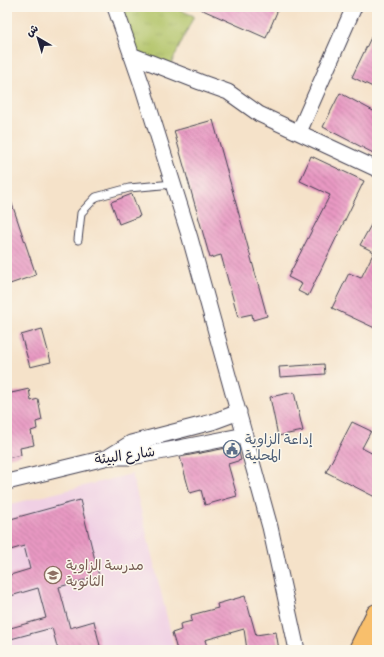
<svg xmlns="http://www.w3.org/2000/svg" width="384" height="657" font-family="Dekko,'Playpen Sans Arabic',sans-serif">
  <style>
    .built { fill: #f0d0e4 }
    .park { fill: url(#park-tufts); stroke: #6a7250 }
    .building { fill: url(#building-back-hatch) }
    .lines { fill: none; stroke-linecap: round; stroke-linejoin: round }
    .lane-casing { stroke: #423f50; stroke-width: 9 }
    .street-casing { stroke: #423f50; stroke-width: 17 }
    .primary-casing { stroke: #423f50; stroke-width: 24 }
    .lane { stroke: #fff; stroke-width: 7 }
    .street { stroke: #fff; stroke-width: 15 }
    .primary { stroke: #f8bf6c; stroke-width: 22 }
    .labels { text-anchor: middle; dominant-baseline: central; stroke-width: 3; stroke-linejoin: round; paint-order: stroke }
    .service-label { font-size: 14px; fill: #4e5e75; stroke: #fbf7ec; text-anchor: start }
    .street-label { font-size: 14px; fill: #22223b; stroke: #fbf7ec }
    .education-label { font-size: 14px; fill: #785e54; stroke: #fbf7ec; text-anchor: start }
  </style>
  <defs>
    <pattern id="park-tufts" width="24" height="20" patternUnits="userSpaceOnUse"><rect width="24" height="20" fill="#b1c366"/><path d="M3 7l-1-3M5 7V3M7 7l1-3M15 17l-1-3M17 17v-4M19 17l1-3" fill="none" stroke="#98a759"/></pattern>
    <pattern id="building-back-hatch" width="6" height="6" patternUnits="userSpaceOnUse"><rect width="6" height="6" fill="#e898c2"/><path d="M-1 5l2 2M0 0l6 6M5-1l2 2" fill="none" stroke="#bc7c9f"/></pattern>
  </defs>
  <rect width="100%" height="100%" fill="#fbf7ec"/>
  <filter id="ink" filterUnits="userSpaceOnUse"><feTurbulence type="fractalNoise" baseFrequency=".025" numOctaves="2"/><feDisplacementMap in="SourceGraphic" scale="8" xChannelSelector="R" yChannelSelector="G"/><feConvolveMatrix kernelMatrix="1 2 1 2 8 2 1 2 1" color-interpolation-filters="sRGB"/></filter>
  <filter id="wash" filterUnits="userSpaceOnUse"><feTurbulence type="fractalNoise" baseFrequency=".012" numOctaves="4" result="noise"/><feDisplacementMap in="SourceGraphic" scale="16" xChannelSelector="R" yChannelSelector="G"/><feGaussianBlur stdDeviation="0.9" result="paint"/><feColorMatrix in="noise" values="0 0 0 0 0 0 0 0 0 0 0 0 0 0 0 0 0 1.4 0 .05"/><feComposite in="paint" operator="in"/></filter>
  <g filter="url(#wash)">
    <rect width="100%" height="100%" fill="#f5e2c9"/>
    <path class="built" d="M 132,474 L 175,650 L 7,650 L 7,505 Z"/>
    <path class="park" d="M 115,7 L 182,7 L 180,10 L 194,16 L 169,68 L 132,54 Z"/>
    <g id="blocks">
      <path class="building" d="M 196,7 L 279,7 L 266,38 Z
        M 377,25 L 377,89 L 352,77 Z
        M 340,93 L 377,113 L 377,155 L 323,127 Z
        M 213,120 L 267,316 L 253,320 L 252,314 L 238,317 L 221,255 L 210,258 L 174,131 Z
        M 311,156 L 364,181 L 308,296 L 298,291 L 302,284 L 288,277 L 330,195 L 300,181 Z
        M 132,194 L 140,216 L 119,224 L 111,202 Z
        M 9,195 L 36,275 L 7,285 L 7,196 Z
        M 377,214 L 377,329 L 332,308 L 349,273 L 361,278 L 374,252 L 360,245 Z
        M 42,329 L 51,362 L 30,367 L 21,335 Z
        M 324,364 L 325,374 L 280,377 L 279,367 Z
        M 29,389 L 31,401 L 38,399 L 42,420 L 36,422 L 37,429 L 31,431 L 34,445 L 20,448 L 21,455 L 7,458 L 7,394 Z
        M 294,392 L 303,431 L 278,436 L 270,397 Z
        M 352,422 L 371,431 L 362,448 L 377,456 L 377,498 L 326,472 Z
        M 237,446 L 241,460 L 228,464 L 237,496 L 205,505 L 201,490 L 190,493 L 180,457 Z
        M 80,500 L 99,576 L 59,587 L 70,628 L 94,621 L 101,650 L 58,650 L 52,628 L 7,640 L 7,629 L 46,618 L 38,588 L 7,597 L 7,576 L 30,569 L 24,546 L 7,551 L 7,520 Z
        M 245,596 L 256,635 L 276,632 L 279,650 L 247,650 L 244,629 L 205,640 L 208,650 L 177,650 L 172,633 L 181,630 L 180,624 L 192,621 L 191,615 L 218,608 L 217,604 Z"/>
    </g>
  </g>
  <g filter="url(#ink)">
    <use href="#blocks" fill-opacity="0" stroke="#423f50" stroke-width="1"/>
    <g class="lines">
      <defs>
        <path id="lane" d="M 78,240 L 81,213 L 96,197 L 129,188 L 173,184"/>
        <path id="street" d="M 115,7 L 143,88 L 190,238 L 270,527 L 297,650
          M 131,55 L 200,82 L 228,92 L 259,114 L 377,169
          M 299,132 L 354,7
          M 110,456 L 131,443 L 212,422 L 239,412
          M 7,482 L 109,457 L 131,457 L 159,452 L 245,435"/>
        <path id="primary" d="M 360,650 L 377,615"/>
      </defs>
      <use href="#lane" class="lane-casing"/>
      <use href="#street" class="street-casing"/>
      <use href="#primary" class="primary-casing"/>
      <use href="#lane" class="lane"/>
      <use href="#street" class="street"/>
      <use href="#primary" class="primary"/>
    </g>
  </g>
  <defs>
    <symbol id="civic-ring" viewBox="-11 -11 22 22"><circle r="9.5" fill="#fbf7ec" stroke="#5c6f8a" stroke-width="1.5"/><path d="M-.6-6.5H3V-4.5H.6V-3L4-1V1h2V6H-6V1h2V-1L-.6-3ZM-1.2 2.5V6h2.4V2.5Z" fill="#5c6f8a"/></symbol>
    <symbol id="school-ring" viewBox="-11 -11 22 22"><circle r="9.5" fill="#fbf7ec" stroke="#8d6e63" stroke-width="1.5"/><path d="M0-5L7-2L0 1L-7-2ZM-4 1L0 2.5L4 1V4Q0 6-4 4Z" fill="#8d6e63"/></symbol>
  </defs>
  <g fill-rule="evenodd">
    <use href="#civic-ring" x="222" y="439" width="20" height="20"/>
    <use href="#school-ring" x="43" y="565" width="20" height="20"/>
  </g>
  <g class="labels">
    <g class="service-label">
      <text x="245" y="441">إداعة الزاوية<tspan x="245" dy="16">المحلية</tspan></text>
    </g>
    <g class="street-label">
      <text transform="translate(125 457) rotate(-8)">شارع البيئة</text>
    </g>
    <g class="education-label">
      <text x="66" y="567">مدرسة الزاوية<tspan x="66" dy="16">الثانوية</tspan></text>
    </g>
  </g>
  <rect width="384" height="657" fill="none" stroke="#fbf7ec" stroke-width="24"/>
  <g transform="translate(38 38) rotate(322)" stroke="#fbf7ec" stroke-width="3" paint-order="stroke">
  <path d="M0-3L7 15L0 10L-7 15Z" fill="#22223b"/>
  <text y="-6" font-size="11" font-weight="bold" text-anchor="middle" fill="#22223b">ش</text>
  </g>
</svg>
